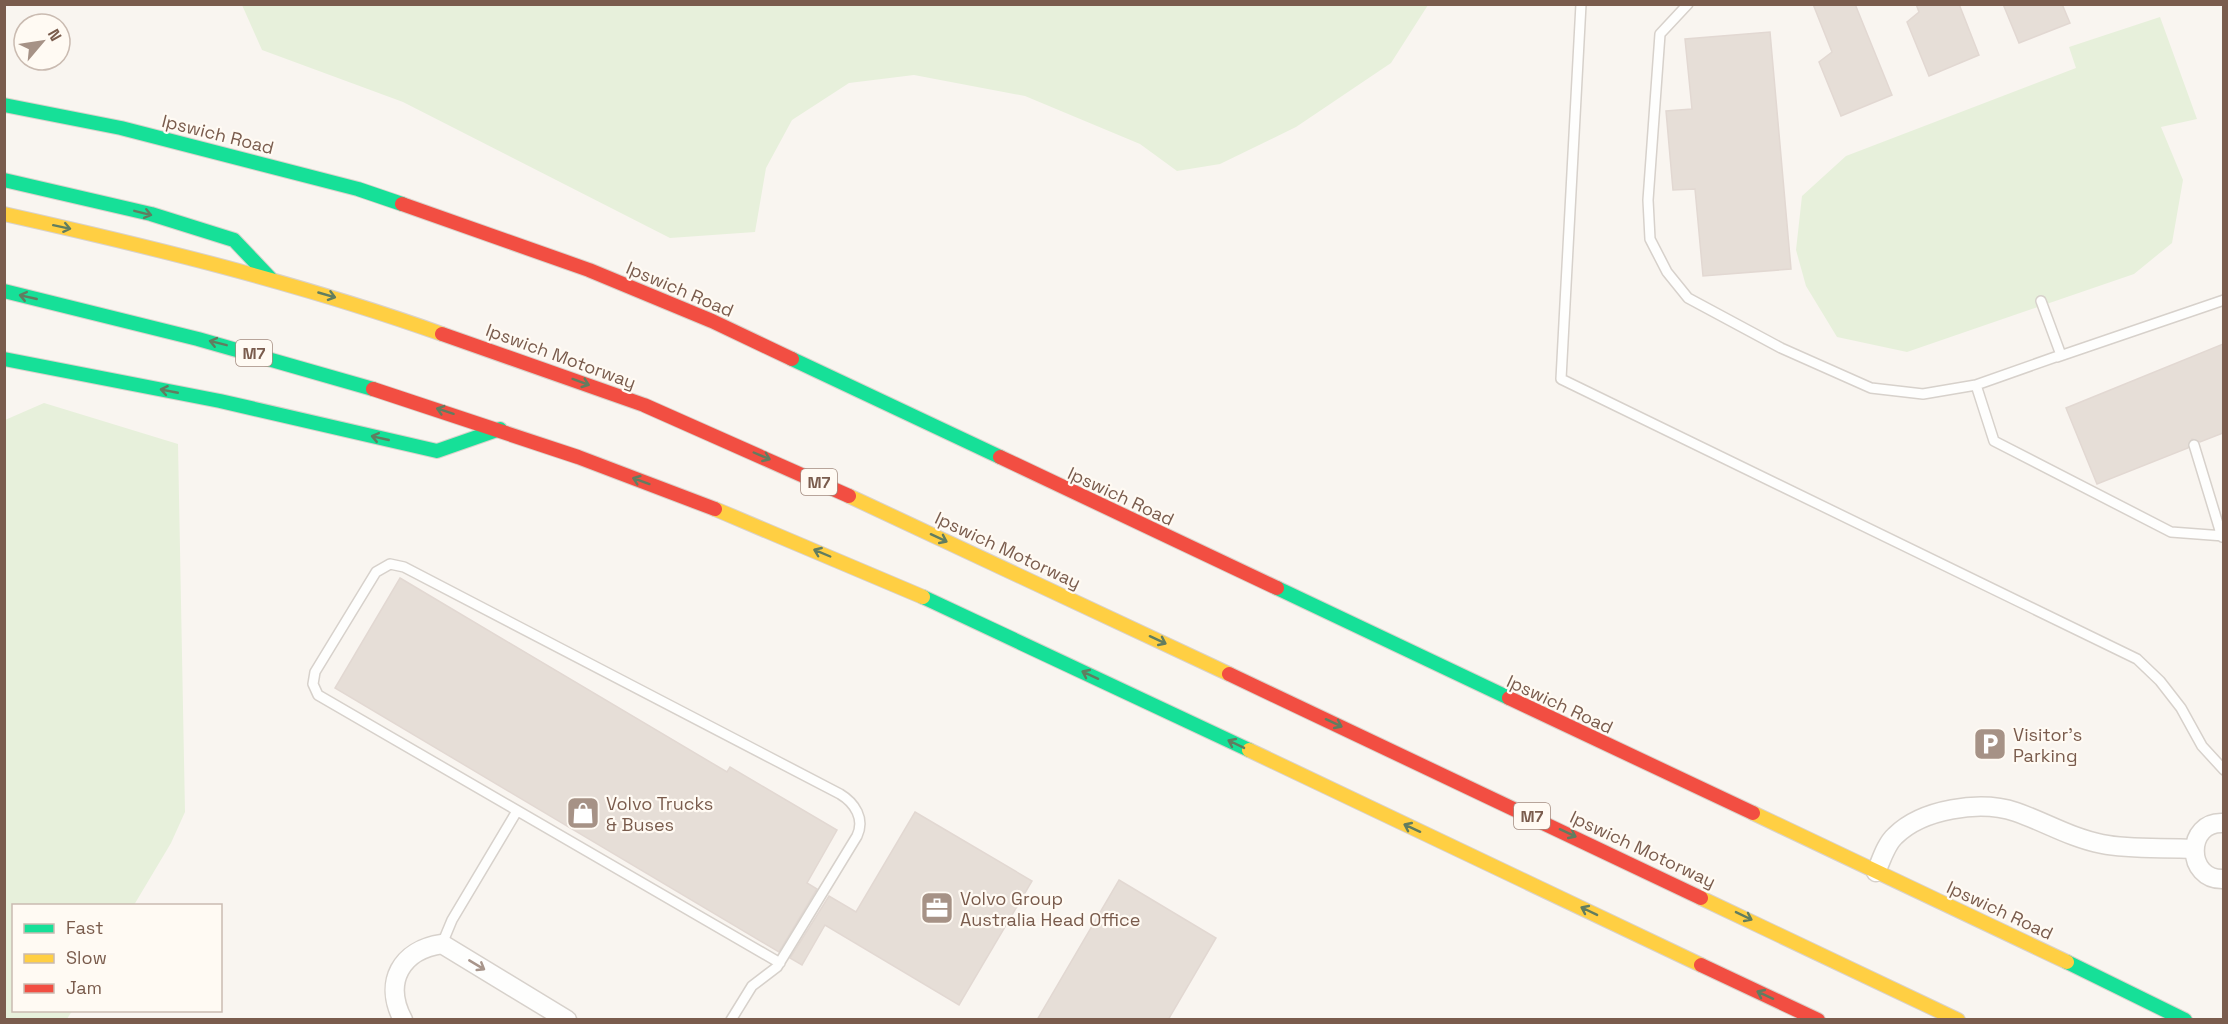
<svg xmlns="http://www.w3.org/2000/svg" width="2228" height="1024" font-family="'Space Grotesk',sans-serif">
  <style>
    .green { fill: #e7f0db }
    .building { fill: #e6ded7; stroke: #e2d8d2; stroke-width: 1.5 }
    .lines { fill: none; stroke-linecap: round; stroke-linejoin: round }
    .lane-casing { stroke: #d7d1cb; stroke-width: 12 }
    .street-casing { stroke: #d7d1cb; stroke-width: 21 }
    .fast-casing { stroke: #d9d2cb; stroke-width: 16 }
    .slow-casing { stroke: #d9d2cb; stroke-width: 16 }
    .jam-casing { stroke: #d9d2cb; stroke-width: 16 }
    .lane { stroke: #fefefd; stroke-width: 9 }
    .street { stroke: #fefefd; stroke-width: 18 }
    .fast { stroke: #16e098; stroke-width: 14 }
    .slow { stroke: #ffcf43; stroke-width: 14 }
    .jam { stroke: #f24e42; stroke-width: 14 }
    .oneway { stroke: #617d60 }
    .oneway2 { stroke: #a8958b }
    .labels { text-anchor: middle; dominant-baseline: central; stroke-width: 4.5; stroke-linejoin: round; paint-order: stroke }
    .shield { fill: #fffaf3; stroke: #a28b7f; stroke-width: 1.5 }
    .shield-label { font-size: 16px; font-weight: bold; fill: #7a5c4d }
    .street-label { font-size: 18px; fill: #7a5c4d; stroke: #fffaf3 }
    .poi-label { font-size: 18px; fill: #7a5c4d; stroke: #fffaf3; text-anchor: start }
  </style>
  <rect width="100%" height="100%" fill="#f9f5f0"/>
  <path class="green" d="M 242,5 L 1428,5 L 1391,63 L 1296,127 L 1220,164 L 1177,171 L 1140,144 L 1025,96 L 914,75 L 849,83 L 792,120 L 766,168 L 755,232 L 670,238 L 403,102 L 262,50 Z
    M 2160,17 L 2197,119 L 2161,127 L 2183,180 L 2172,243 L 2134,274 L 1907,352 L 1837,337 L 1806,286 L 1796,250 L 1802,196 L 1846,156 L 2076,68 L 2069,47 Z
    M 44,403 L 178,444 L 185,812 L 171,843 L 134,905 L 14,906 L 14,1010 L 72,1011 L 67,1019 L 5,1019 L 5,420 Z"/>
  <path class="building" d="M 1813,4 L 1855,4 L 1892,95 L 1841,116 L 1819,62 L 1832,52 Z
    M 1916,4 L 1959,4 L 1979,55 L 1929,76 L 1907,22 L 1919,12 Z
    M 2003,4 L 2062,4 L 2070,23 L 2019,43 Z
    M 1770,32 L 1791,269 L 1703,276 L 1695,189 L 1673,190 L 1666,111 L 1692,109 L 1685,39 Z
    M 2223,344 L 2223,433 L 2200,442 L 2192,439 L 2188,448 L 2097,484 L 2066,408 Z
    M 400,578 L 727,772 L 730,767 L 837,830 L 807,883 L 817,889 L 779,952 L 335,688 Z
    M 915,812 L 1032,881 L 959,1005 L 825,925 L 802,965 L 790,958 L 829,896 L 856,912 Z
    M 1119,880 L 1216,938 L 1168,1020 L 1037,1020 Z"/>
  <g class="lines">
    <defs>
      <path id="lane" d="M 1581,4 L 1561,379 L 2137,659 L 2160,681 L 2181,708 L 2202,746 L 2224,770
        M 1688,4 L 1660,34 L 1648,200 L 1650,239 L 1667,272 L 1688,298 L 1781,348 L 1871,388 L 1923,394 L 1976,385 L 2061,355 L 2041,301
        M 2057,357 L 2224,300
        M 1976,385 L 1994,441 L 2171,532 L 2224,536
        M 2194,445 L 2222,537
        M 442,944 L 452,920 L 517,811
        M 731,1020 L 752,986 L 777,967 L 857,836 C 865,819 855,803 840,794 L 404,567 L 390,564 L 376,572 L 315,672 L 313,684 L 318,695 L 780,963"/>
      <path id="street" d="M 2224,823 C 2185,820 2185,881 2224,879
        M 1876,872 C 1881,861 1886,844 1895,836 C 1922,809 1980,800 2016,812 C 2045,822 2071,838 2102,844 C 2131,850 2164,847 2193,849
        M 403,1020 C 383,982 401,950 442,944 L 567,1020"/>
      <path id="fast" d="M 4,105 L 121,128 L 358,189 L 402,204
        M 4,180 L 151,214 L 234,240 L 271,279
        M 4,291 L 198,339 L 373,389
        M 4,359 L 220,401 L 437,451 L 500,429
        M 792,359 L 1000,457
        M 1277,588 L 1509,698
        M 923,597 L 1249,750
        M 2067,962 L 2185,1020"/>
      <path id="slow" d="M 4,214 C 152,247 299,283 442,334
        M 849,496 L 1229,674
        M 715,509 L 923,597
        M 1249,750 L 1701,965
        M 1753,813 L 2067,962
        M 1701,898 L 1958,1020"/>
      <path id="jam" d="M 402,204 L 589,270 L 712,321 L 792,359
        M 442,334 L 644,405 L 849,496
        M 373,389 L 578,457 L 715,509
        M 1000,457 L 1277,588
        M 1229,674 L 1701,898
        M 1509,698 L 1753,813
        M 1701,965 L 1818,1020"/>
    </defs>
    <use href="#lane" class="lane-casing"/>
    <use href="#street" class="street-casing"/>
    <use href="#fast" class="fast-casing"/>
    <use href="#slow" class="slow-casing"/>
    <use href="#jam" class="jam-casing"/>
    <use href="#lane" class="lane"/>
    <use href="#street" class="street"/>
    <use href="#fast" class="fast"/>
    <use href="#slow" class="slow"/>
    <use href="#jam" class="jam"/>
  </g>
  <defs><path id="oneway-shaft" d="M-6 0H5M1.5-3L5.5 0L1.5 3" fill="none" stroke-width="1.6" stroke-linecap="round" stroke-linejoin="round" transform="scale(1.5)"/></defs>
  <g class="oneway">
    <use href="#oneway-shaft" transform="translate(143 213) rotate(14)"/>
    <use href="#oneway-shaft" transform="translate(62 227) rotate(12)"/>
    <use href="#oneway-shaft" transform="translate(327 295) rotate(16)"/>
    <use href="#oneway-shaft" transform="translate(28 297) rotate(-167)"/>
    <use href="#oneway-shaft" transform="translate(218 343) rotate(-166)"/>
    <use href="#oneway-shaft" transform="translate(581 382) rotate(20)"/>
    <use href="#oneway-shaft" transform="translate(169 391) rotate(-169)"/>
    <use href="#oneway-shaft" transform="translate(445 411) rotate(-162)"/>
    <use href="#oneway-shaft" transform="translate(380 438) rotate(-167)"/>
    <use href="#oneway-shaft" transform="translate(762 456) rotate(23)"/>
    <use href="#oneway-shaft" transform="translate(641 481) rotate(-160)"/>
    <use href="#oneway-shaft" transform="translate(939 538) rotate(25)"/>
    <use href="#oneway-shaft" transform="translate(822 553) rotate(-157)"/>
    <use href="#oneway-shaft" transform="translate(1158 640) rotate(25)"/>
    <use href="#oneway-shaft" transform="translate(1090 675) rotate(-155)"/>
    <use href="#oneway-shaft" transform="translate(1334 723) rotate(25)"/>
    <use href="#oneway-shaft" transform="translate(1236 744) rotate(-154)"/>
    <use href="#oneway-shaft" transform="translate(1412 828) rotate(-155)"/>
    <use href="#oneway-shaft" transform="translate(1568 833) rotate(25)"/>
    <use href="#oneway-shaft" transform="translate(1589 911) rotate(-154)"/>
    <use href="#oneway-shaft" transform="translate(1744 916) rotate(26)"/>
    <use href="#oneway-shaft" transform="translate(1765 995) rotate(-155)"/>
  </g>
  <use class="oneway2" href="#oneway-shaft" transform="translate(477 965) rotate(31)"/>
  <defs>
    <symbol id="parking-square" viewBox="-11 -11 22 22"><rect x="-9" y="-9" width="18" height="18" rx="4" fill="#a69286" stroke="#fffaf3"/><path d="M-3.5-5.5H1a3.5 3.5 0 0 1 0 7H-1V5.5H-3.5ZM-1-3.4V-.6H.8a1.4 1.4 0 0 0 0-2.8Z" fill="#fff"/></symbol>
    <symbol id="shop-square" viewBox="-11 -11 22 22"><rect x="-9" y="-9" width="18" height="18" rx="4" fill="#a69286" stroke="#fffaf3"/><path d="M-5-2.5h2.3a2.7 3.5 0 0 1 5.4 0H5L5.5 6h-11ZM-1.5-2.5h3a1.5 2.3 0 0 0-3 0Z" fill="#fff"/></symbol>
    <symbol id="office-square" viewBox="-11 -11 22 22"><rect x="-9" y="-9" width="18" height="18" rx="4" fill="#a69286" stroke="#fffaf3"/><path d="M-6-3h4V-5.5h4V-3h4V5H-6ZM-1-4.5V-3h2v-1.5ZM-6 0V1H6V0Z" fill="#fff"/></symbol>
  </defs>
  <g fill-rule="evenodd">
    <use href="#parking-square" x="1971" y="725" width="38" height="38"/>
    <use href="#shop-square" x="564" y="794" width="38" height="38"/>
    <use href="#office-square" x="918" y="889" width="38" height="38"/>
  </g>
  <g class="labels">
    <g class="shield">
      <rect x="236" y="340" width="36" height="26" rx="4.5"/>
      <rect x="801" y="469" width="36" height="26" rx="4.5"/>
      <rect x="1514" y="803" width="36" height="26" rx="4.5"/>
    </g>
    <g class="shield-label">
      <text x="254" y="353">M7</text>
      <text x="819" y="482">M7</text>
      <text x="1532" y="816">M7</text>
    </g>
    <g class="street-label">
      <text transform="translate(218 134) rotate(14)">Ipswich Road</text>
      <text transform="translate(680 289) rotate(23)">Ipswich Road</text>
      <text transform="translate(561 356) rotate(20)">Ipswich Motorway</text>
      <text transform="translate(1121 496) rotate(25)">Ipswich Road</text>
      <text transform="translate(1008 550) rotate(25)">Ipswich Motorway</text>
      <text transform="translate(1560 704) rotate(25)">Ipswich Road</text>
      <text transform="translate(1643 849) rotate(25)">Ipswich Motorway</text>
      <text transform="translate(2000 910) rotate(25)">Ipswich Road</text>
    </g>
    <g class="poi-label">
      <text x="2013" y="734">Visitor's<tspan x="2013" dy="21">Parking</tspan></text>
      <text x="606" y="803">Volvo Trucks<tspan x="606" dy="21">&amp; Buses</tspan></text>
      <text x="960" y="898">Volvo Group<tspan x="960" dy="21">Australia Head Office</tspan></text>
    </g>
  </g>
  <rect width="2228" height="1024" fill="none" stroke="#7a5c4d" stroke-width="12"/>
  <rect x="12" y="904" width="210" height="108" fill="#fffaf3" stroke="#cabbb1" stroke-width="1.5"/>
  <rect x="24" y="924" width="30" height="9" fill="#16e098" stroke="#cabbb1" stroke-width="1.5"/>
  <text x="66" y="934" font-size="18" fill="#7a5c4d">Fast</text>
  <rect x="24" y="954" width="30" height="9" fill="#ffcf43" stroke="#cabbb1" stroke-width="1.5"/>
  <text x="66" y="964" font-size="18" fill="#7a5c4d">Slow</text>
  <rect x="24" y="984" width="30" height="9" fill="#f24e42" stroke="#cabbb1" stroke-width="1.5"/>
  <text x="66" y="994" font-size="18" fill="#7a5c4d">Jam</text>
  <g transform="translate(42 42) rotate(61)"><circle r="28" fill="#fffaf3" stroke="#cabbb1" stroke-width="1.5"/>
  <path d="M0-4.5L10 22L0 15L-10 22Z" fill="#a69286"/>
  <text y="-9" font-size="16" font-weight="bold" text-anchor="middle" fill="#7a5c4d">N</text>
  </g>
</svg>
